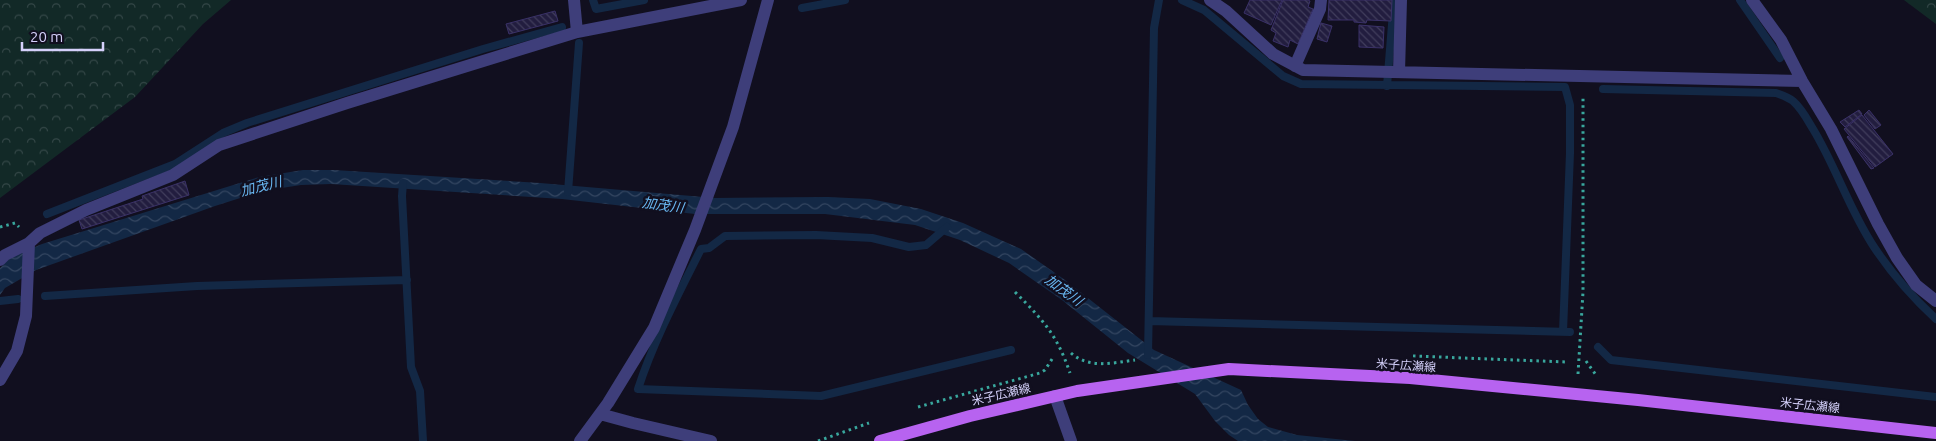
<svg xmlns="http://www.w3.org/2000/svg" width="1936" height="441" font-family="Ubuntu,'Noto Sans JP',sans-serif">
  <style>
    .forest { fill: url(#forest-crowns) }
    .water { fill: url(#water-waves) }
    .lines { fill: none; stroke-linecap: round; stroke-linejoin: round }
    .stream { stroke: #132845; stroke-width: 8 }
    .building { fill: url(#building-back-hatch); stroke: #3a3168 }
    .path { stroke: #39a79d; stroke-width: 3; stroke-dasharray: 2.5 4; stroke-linecap: butt }
    .minor { stroke: #3e3e7a; stroke-width: 12 }
    .major { stroke: #b763f0; stroke-width: 12 }
    .labels { text-anchor: middle; dominant-baseline: central; stroke-width: 5; stroke-linejoin: round; paint-order: stroke }
    .street-label { font-size: 12px; fill: #d5d1fb; stroke: #110f1f }
    .water-label { font-size: 14px; font-style: italic; fill: #69b7f1; stroke: #110f1f }
  </style>
  <defs>
    <pattern id="forest-crowns" width="20" height="18" patternUnits="userSpaceOnUse" patternTransform="scale(1.25)"><rect width="20" height="18" fill="#122927"/><path d="M2 6a3 3 0 1 1 6 0M12 15a3 3 0 1 1 6 0" fill="none" stroke="#344747"/></pattern>
    <pattern id="water-waves" width="16" height="10" patternUnits="userSpaceOnUse" patternTransform="scale(1.25)"><rect width="16" height="10" fill="#132845"/><path d="M0 5q4-4 8 0t8 0" fill="none" stroke="#344661"/></pattern>
    <pattern id="building-back-hatch" width="6" height="6" patternUnits="userSpaceOnUse" patternTransform="scale(1.25)"><rect width="6" height="6" fill="#221d3f"/><path d="M-1 5l2 2M0 0l6 6M5-1l2 2" fill="none" stroke="#413d5c"/></pattern>
  </defs>
  <rect width="100%" height="100%" fill="#110f1f"/>
  <path class="forest" d="M 0,0 L 231,0 L 203,24 L 135,97 L 0,198 Z
    M 1904,0 L 1936,0 L 1936,24 Z"/>
  <path class="water" d="M 303,170 L 334,170 L 540,183 L 715,198 L 828,197 L 870,199 L 921,209 L 963,223 L 1021,249 L 1065,280 L 1154,350 L 1241,390 L 1248,405 L 1258,419 L 1268,427 L 1297,435 L 1355,441 L 1238,441 L 1229,435 L 1215,421 L 1195,394 L 1128,353 L 1062,300 L 1009,263 L 960,240 L 915,225 L 825,214 L 695,214 L 562,199 L 331,184 L 301,185 L 262,191 L 215,206 L 36,270 L 5,288 L 0,295 L 0,268 L 10,258 L 42,244 L 259,177 Z"/>
  <g class="lines">
    <path class="stream" d="M 593,0 L 596,9 L 644,0
      M 1182,0 L 1204,10 L 1283,76 L 1301,84 L 1565,87 L 1570,105 L 1570,153 L 1563,332
      M 1740,0 L 1780,58
      M 802,8 L 845,0
      M 1387,86 L 1394,0
      M 1603,89 L 1776,93 C 1782,95 1788,97 1793,101 C 1802,109 1807,119 1813,129 C 1836,167 1850,211 1874,247 C 1892,274 1912,297 1936,319
      M 403,183 L 402,196 L 411,367 L 420,391 L 423,441
      M 568,192 L 579,43
      M 47,214 L 175,164 L 223,133 L 247,123 L 483,49 L 562,27
      M 947,227 L 926,245 L 909,247 L 872,238 L 816,235 L 725,236 L 709,248 L 701,249 C 678,295 654,340 638,389 L 821,396 L 1011,350
      M 45,296 L 197,286 L 407,280
      M 0,301 L 18,299
      M 1149,321 L 1570,332
      M 1598,347 L 1611,360 L 1936,397
      M 1148,355 L 1154,28 L 1159,0"/>
  </g>
  <path class="building" d="M 1250,0 L 1282,0 L 1271,25 L 1244,13 Z
    M 1283,0 L 1308,0 L 1310,1 L 1308,7 L 1313,9 L 1298,44 L 1290,40 L 1288,47 L 1273,41 L 1276,33 L 1271,30 Z
    M 1329,0 L 1392,0 L 1391,21 L 1367,20 L 1366,23 L 1354,22 L 1354,20 L 1328,20 Z
    M 555,11 L 558,21 L 509,34 L 506,24 Z
    M 1321,23 L 1332,26 L 1327,42 L 1317,39 Z
    M 1359,25 L 1384,27 L 1383,48 L 1359,47 Z
    M 1859,110 L 1862,114 L 1845,127 L 1840,122 Z
    M 1869,110 L 1881,125 L 1875,129 L 1864,115 Z
    M 1862,115 L 1893,154 L 1875,167 L 1844,129 Z
    M 1848,136 L 1874,168 L 1871,169 L 1847,137 Z
    M 185,181 L 189,195 L 82,229 L 79,220 L 143,199 L 142,196 Z"/>
  <g class="lines">
    <path class="path" d="M 0,227 L 15,223 L 19,227
      M 1015,292 C 1044,321 1057,335 1070,373
      M 1071,353 C 1089,369 1112,363 1135,360
      M 1413,356 L 1566,362
      M 1586,361 L 1596,375
      M 1578,374 L 1583,292 L 1583,95
      M 918,407 L 1040,373 L 1045,370 L 1054,356
      M 818,441 L 869,423"/>
    <path class="minor" d="M 574,0 L 577,32
      M 1210,0 L 1226,11 L 1273,54 L 1303,70 L 1802,81
      M 1752,0 L 1781,40 L 1802,81 L 1831,129 L 1878,224 L 1897,258 L 1916,285 L 1936,301
      M 1295,66 L 1320,9 L 1321,0
      M 1399,72 L 1401,0
      M 0,260 L 5,255 L 29,243 L 40,233 L 86,210 L 173,175 L 219,145 L 347,103 L 577,32 L 741,0
      M 0,380 L 17,351 L 26,316 L 29,243
      M 1055,396 L 1071,441
      M 600,414 L 633,423 L 711,441
      M 580,441 L 608,403 L 654,328 L 695,230 L 733,127 L 768,0"/>
    <path class="major" d="M 880,441 L 970,416 L 1077,391 L 1229,369 L 1410,378 L 1638,400 L 1936,433"/>
  </g>
  <g class="labels">
    <g class="street-label">
      <text transform="translate(1406 365) rotate(4)">米子広瀬線</text>
      <text transform="translate(1001 394) rotate(-13)">米子広瀬線</text>
      <text transform="translate(1810 405) rotate(6)">米子広瀬線</text>
    </g>
    <g class="water-label">
      <text transform="translate(261 186) rotate(-14)">加茂川</text>
      <text transform="translate(663 205) rotate(8)">加茂川</text>
      <text transform="translate(1064 290) rotate(36)">加茂川</text>
    </g>
  </g>
  <path d="M22 42v8h81v-8" fill="none" stroke="#d5d1fb" stroke-width="2.5"/>
  <text x="30" y="42" font-size="15" fill="#d5d1fb" stroke="#110f1f" stroke-width="4" paint-order="stroke">20 m</text>
</svg>
